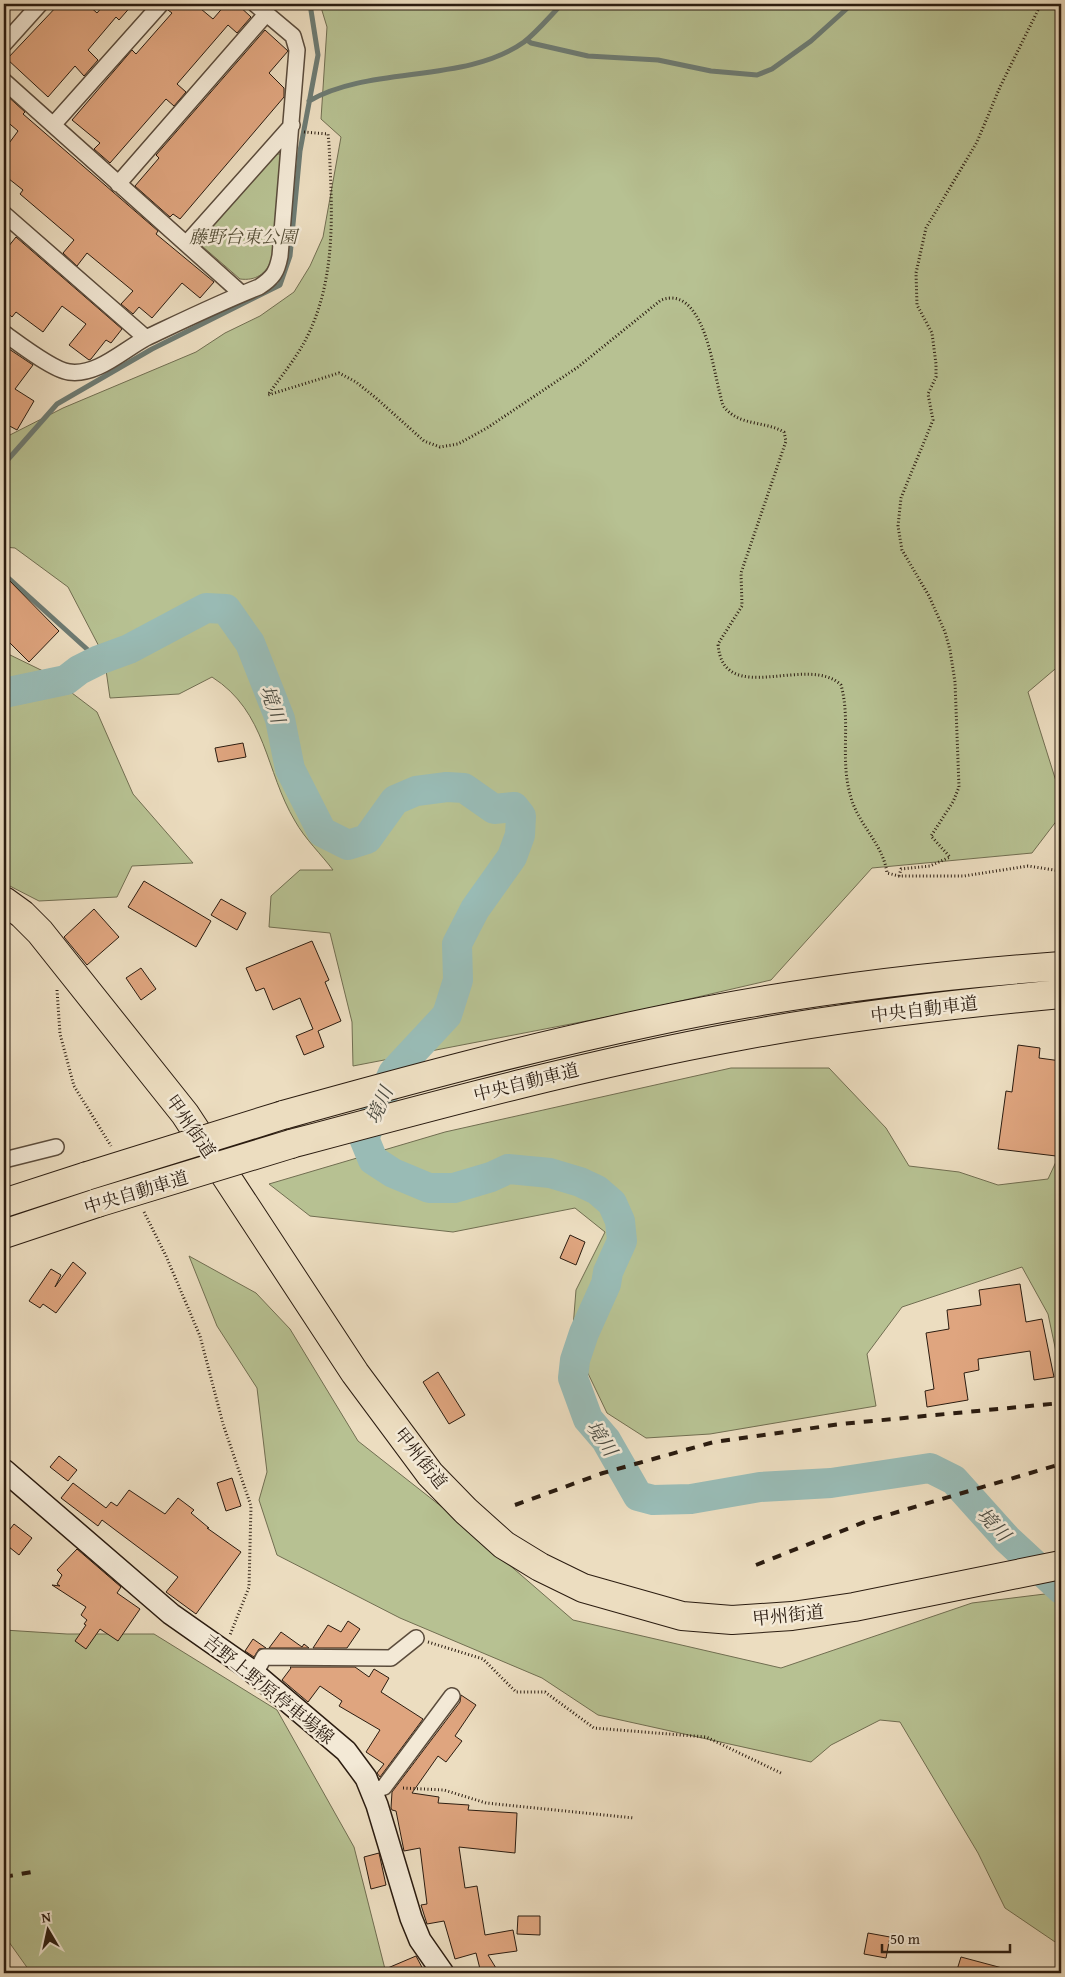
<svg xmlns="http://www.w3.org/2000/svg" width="1065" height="1977" font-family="'Gentium Book Plus','Noto Serif JP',serif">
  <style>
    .green { fill: #b7c192; stroke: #716e51 }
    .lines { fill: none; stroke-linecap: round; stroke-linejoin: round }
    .stream { stroke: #6d7b73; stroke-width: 5 }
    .river { stroke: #99bbb5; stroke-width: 30 }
    .building { fill: #dfa57f; stroke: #2b1c10 }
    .street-casing { stroke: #5b4c3c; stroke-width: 18 }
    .secondary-casing { stroke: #2b1c10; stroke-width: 24 }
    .highway-casing { stroke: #2b1c10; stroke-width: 30 }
    .path { stroke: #2b1c10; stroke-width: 3; stroke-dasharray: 1 2.5; stroke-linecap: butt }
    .street { stroke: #f3e9d6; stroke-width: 15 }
    .secondary { stroke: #f3e9d6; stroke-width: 21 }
    .highway { stroke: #ecddc0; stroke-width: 28 }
    .rail { stroke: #2b1c10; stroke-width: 4; stroke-dasharray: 9 9; stroke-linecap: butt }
    .highway-bridge-casing { stroke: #2b1c10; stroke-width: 30; stroke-linecap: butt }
    .highway-bridge { stroke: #ecddc0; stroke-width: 28 }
    .labels { text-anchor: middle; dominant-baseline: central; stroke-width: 5; stroke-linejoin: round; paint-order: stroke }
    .park-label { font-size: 18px; font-style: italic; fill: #554e37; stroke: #f3e9d6 }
    .street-label { font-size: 18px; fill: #2b1c10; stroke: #f3e9d6 }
    .water-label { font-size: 19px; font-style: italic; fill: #4c4c42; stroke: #f3e9d6 }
  </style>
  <rect width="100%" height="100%" fill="#ecddc0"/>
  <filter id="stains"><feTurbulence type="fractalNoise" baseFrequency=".004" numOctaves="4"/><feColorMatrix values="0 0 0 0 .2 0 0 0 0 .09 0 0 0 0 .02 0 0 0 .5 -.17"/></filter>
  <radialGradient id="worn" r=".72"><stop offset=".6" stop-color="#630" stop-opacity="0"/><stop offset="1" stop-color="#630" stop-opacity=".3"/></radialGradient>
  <path class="green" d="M 320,4 L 1061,4 L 1061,664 L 1028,692 L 1061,797 L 1061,815 L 1032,853 L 872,868 L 771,980 L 633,1012 L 353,1066 L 352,1022 L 330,933 L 269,927 L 271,896 L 300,870 L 333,870 C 321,854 305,839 295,821 C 265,771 267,712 212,677 L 179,694 L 110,698 L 104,656 L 68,587 L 15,548 L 4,547 L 4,438 L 63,408 L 196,352 L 225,333 L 260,316 L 294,292 L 310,266 L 323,237 L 341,137 L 321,119 L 327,27 Z
    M 273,154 L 281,154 L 272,259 C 266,274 256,281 240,279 L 202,246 L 200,236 Z
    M 4,652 L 43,671 L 97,712 L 133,794 L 193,863 L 132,866 L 117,897 L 39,901 L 4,883 Z
    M 731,1068 L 829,1068 L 886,1128 L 909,1166 L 959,1172 L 998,1185 L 1048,1179 L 1061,1151 L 1061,1365 L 1059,1366 L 1048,1314 L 1022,1267 L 902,1307 L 867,1354 L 876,1406 L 710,1434 L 646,1438 L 607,1413 L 572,1340 L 576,1290 L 605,1232 L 575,1208 L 453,1232 L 310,1216 L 269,1184 L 445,1132 Z
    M 189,1256 L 256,1293 L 290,1329 L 358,1441 L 447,1511 L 573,1620 L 781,1668 L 972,1603 L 1061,1592 L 1061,1946 L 1005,1908 L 978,1853 L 900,1722 L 880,1720 L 831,1745 L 811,1762 L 598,1715 L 542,1678 L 400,1618 L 277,1555 L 259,1500 L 267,1472 L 257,1388 L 217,1326 Z
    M 4,1630 L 67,1634 L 154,1634 L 277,1710 L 354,1847 L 386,1973 L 31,1973 L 4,1935 Z"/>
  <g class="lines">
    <path class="stream" d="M 527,40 L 531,43 L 588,56 L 658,60 L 711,71 L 757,75 L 772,69 L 811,41 L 852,4
      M 309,101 C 371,65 465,84 524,42 C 538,31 550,16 562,4
      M 4,464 L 57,404 L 152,349 L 280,285 L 290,256 L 300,151 L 318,55 L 310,4
      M 4,574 L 99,660"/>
    <path class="river" d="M 4,693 L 66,680 L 79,670 L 99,660 L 129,649 L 206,608 L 226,609 L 250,643 L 280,719 L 290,769 L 322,832 L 348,845 L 367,839 L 395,800 L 416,791 L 447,787 L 464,788 L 494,809 L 514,807 L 521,816 L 520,835 L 512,857 L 475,909 L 457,944 L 458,980 L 447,1015 L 393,1073 L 364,1138 L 373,1160 L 393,1173 L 429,1188 L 454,1188 L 491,1177 L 508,1169 L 550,1173 L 580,1182 L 597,1190 L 612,1203 L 620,1221 L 622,1241 L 608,1272 L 606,1284 L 584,1333 L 575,1360 L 573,1378 L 588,1419 L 606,1440 L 638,1496 L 653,1500 L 691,1499 L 760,1487 L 831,1483 L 930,1468 L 954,1480 L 1007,1539 L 1061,1589"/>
  </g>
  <path class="building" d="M 59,4 L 87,4 L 97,13 L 103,6 L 100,4 L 133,4 L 119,20 L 116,17 L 88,50 L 98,60 L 84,76 L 75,66 L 48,97 L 7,59 Z
    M 170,4 L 195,4 L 213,19 L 226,4 L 237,4 L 251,17 L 237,33 L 228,25 L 177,84 L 186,92 L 174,106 L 166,99 L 110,163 L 94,149 L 100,143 L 72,120 L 132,50 L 136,54 L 172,13 L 168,10 Z
    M 265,30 L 288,51 L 269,73 L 284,88 L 284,97 L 180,219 L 173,214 L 170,217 L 135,186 L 159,158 L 156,155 Z
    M 4,93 L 25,112 L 23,114 L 158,231 L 156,234 L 214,282 L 200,298 L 182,283 L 152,318 L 139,307 L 133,314 L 121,304 L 133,291 L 87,253 L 77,266 L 63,253 L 74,240 L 20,194 L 23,190 L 4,175 L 4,150 L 18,131 L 4,119 Z
    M 16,237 L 122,329 L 111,343 L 106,340 L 91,359 L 89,360 L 69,345 L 86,324 L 62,306 L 43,332 L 16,312 L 12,317 L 4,310 L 4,252 Z
    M 9,349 L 33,365 L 15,389 L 34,401 L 17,430 L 4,423 L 4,356 Z
    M 4,575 L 59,631 L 29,662 L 4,637 Z
    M 243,743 L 246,757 L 218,762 L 215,748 Z
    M 144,881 L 211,921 L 196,947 L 128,907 Z
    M 221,899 L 246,913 L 237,930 L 211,915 Z
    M 94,909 L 119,937 L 87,965 L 64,937 Z
    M 312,941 L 329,980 L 325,982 L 341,1021 L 318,1031 L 324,1047 L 304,1055 L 296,1036 L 313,1029 L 300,998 L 273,1010 L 264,988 L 256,991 L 246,968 Z
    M 141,968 L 156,989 L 141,1000 L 126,978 Z
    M 1018,1045 L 1040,1048 L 1039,1058 L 1061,1061 L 1061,1097 L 1057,1125 L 1061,1126 L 1056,1156 L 998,1149 L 1006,1091 L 1012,1092 Z
    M 570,1235 L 585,1242 L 576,1265 L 560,1258 Z
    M 73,1262 L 86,1273 L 56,1313 L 43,1304 L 40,1308 L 29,1301 L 51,1269 L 61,1275 L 55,1287 Z
    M 1020,1284 L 1026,1322 L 1042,1319 L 1054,1377 L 1034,1380 L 1030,1351 L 978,1359 L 979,1370 L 964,1373 L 968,1400 L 927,1407 L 925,1391 L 934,1389 L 926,1333 L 949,1329 L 947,1310 L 981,1305 L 979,1290 Z
    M 438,1372 L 465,1415 L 449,1424 L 423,1382 Z
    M 59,1456 L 77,1470 L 68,1481 L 50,1467 Z
    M 232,1478 L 241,1506 L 226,1511 L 217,1483 Z
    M 73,1483 L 106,1508 L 111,1502 L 117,1506 L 129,1490 L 165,1514 L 178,1498 L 194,1510 L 191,1513 L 209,1528 L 207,1528 L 241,1552 L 196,1614 L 166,1592 L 178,1577 L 102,1520 L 98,1526 L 61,1498 Z
    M 14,1524 L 32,1538 L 19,1555 L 4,1543 L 4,1537 Z
    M 77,1549 L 121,1587 L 117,1593 L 140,1609 L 118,1641 L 100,1629 L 86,1649 L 75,1641 L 86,1625 L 84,1624 L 87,1620 L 81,1615 L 86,1607 L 52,1585 L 60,1586 L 57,1584 L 62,1575 L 57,1570 Z
    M 348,1621 L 360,1629 L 347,1648 L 313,1648 L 328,1625 L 341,1632 Z
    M 281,1632 L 302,1647 L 304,1644 L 309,1648 L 269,1648 Z
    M 253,1639 L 266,1648 L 259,1649 L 254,1657 L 245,1651 Z
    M 290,1667 L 355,1667 L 369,1677 L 374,1669 L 389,1678 L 381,1692 L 423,1719 L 380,1777 L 377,1773 L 384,1764 L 366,1752 L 380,1730 L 339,1706 L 342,1701 L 320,1686 L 308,1702 L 282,1680 L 291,1668 Z
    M 461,1695 L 476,1705 L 455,1736 L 462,1741 L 446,1762 L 438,1756 L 412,1793 L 439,1797 L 438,1803 L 469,1805 L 468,1810 L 517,1813 L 515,1853 L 459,1847 L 465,1888 L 477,1886 L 485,1935 L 513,1930 L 517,1951 L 488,1955 L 499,1973 L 481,1973 L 476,1953 L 455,1959 L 444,1921 L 427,1924 L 421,1905 L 427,1904 L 420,1848 L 404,1851 L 396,1811 L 392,1810 L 391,1808 L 392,1792 L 460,1702 Z
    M 379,1853 L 386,1885 L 371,1889 L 364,1857 Z
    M 518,1916 L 540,1916 L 540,1935 L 517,1934 Z
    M 868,1933 L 890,1937 L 886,1958 L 864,1954 Z
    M 416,1956 L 425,1973 L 376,1973 Z
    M 961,1957 L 1006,1969 L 1005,1973 L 956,1973 Z"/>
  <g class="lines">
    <defs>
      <path id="street" d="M 4,44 L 40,4
        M 4,81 L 242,294
        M 53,125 L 161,4
        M 118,184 L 267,13
        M 4,214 L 146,338
        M 186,244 L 292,125
        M 4,333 C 18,343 53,370 69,372 C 98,376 124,349 148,337 C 184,320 221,302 259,287 C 273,278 277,272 280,256 L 297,50 L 293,36 L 255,4
        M 4,1160 L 56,1147
        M 255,1674 L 264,1657 L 391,1658 L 416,1638
        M 371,1791 L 384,1787 L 452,1696"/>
      <path id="secondary" d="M 4,1470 L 171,1614 L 248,1668 L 346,1751 L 366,1778 L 377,1805 L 411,1918 L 420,1940 L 443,1973"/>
      <path id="highway" d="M 4,901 L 22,914 L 40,932 L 185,1114 L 355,1373 L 430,1474 L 466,1511 L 504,1545 L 540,1567 L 583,1588 L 682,1616 L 732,1620 L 792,1616 L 854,1607 L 1061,1565
        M 283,1115 C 405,1081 527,1048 651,1022 C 785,993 924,976 1061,966
        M 291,1144 C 440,1104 588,1064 740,1036 C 846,1016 954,1004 1061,994
        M 4,1203 L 87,1176
        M 4,1234 L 97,1203"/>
    </defs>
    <use href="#street" class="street-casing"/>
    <use href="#secondary" class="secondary-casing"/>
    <use href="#highway" class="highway-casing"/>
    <path class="path" d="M 304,132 L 328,134 L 329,144 C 332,208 337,275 308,335 C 298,356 282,375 268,395 L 339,373 L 356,382 L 376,398 L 424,441 L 440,447 L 458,444 L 487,428 L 578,367 L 661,300 C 702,285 712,362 719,390 C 721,395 721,404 725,408 C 740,426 765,421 784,432 L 786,441 L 741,573 L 742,606 L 718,644 C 723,709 808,653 841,685 C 851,721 840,758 850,794 C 857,824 883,843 887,873 L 899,876 L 964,876 L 1028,866 L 1061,871
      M 899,876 L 901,869 L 930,866 L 950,857 L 931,836 L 953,802 L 959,787 L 955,682 L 950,650 L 945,632 L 929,596 L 902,550 L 898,526 L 901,498 L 933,420 L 928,394 L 936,377 L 936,364 L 932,333 L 917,305 L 916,273 L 926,228 L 977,142 L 1000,87 L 1041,4
      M 57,990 L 60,1034 L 74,1086 L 111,1146
      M 144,1212 L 166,1256 L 200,1336 L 223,1424 L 251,1506 L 249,1587 L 230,1635
      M 428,1642 L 483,1659 L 516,1692 L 545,1692 L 594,1728 L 706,1737 L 783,1774
      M 403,1788 L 444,1790 L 486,1803 L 634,1818"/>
    <use href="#street" class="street"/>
    <use href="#secondary" class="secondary"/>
    <use href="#highway" class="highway"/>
    <path class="rail" d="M 515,1505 L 603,1473 L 714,1442 L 841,1424 L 1061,1403
      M 756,1565 L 867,1521 L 1061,1464
      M 4,1877 L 37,1871"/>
    <defs>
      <path id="highway-bridge" d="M 87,1176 L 283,1115
        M 97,1203 L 291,1144"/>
    </defs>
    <use href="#highway-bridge" class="highway-bridge-casing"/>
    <use href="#highway-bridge" class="highway-bridge"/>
  </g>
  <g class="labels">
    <g class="park-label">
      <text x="243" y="236">藤野台東公園</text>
    </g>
    <g class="street-label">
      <text transform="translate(924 1009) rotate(-7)">中央自動車道</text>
      <text transform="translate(526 1082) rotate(-14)">中央自動車道</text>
      <text transform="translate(191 1126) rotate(55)">甲州街道</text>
      <text transform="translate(136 1192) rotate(-17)">中央自動車道</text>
      <text transform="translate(421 1458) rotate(51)">甲州街道</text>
      <text transform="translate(788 1615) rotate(-6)">甲州街道</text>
      <text transform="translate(269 1689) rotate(39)">吉野上野原停車場線</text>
    </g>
    <g class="water-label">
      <text transform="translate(273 704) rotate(71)">境川</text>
      <text transform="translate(379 1105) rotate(-66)">境川</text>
      <text transform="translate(602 1438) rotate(57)">境川</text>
      <text transform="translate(994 1524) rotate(47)">境川</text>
    </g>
  </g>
  <rect width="1065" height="1977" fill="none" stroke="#ecddc0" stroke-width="20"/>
  <rect x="5" y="5" width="1055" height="1967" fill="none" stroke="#2b1c10" stroke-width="2.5"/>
  <rect x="10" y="10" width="1045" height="1957" fill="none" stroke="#2b1c10"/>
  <g transform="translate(48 1930) rotate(351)" stroke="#f3e9d6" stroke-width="4" paint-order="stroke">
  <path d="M0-4L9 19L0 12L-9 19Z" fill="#2b1c10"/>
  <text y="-8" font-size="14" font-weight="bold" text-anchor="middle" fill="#2b1c10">N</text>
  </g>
  <path d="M882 1944v8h128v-8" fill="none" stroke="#2b1c10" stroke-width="2.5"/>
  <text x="890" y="1944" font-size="15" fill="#2b1c10" stroke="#f3e9d6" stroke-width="4" paint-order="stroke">50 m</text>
  <rect width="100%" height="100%" filter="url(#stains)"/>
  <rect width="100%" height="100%" fill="url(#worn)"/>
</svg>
